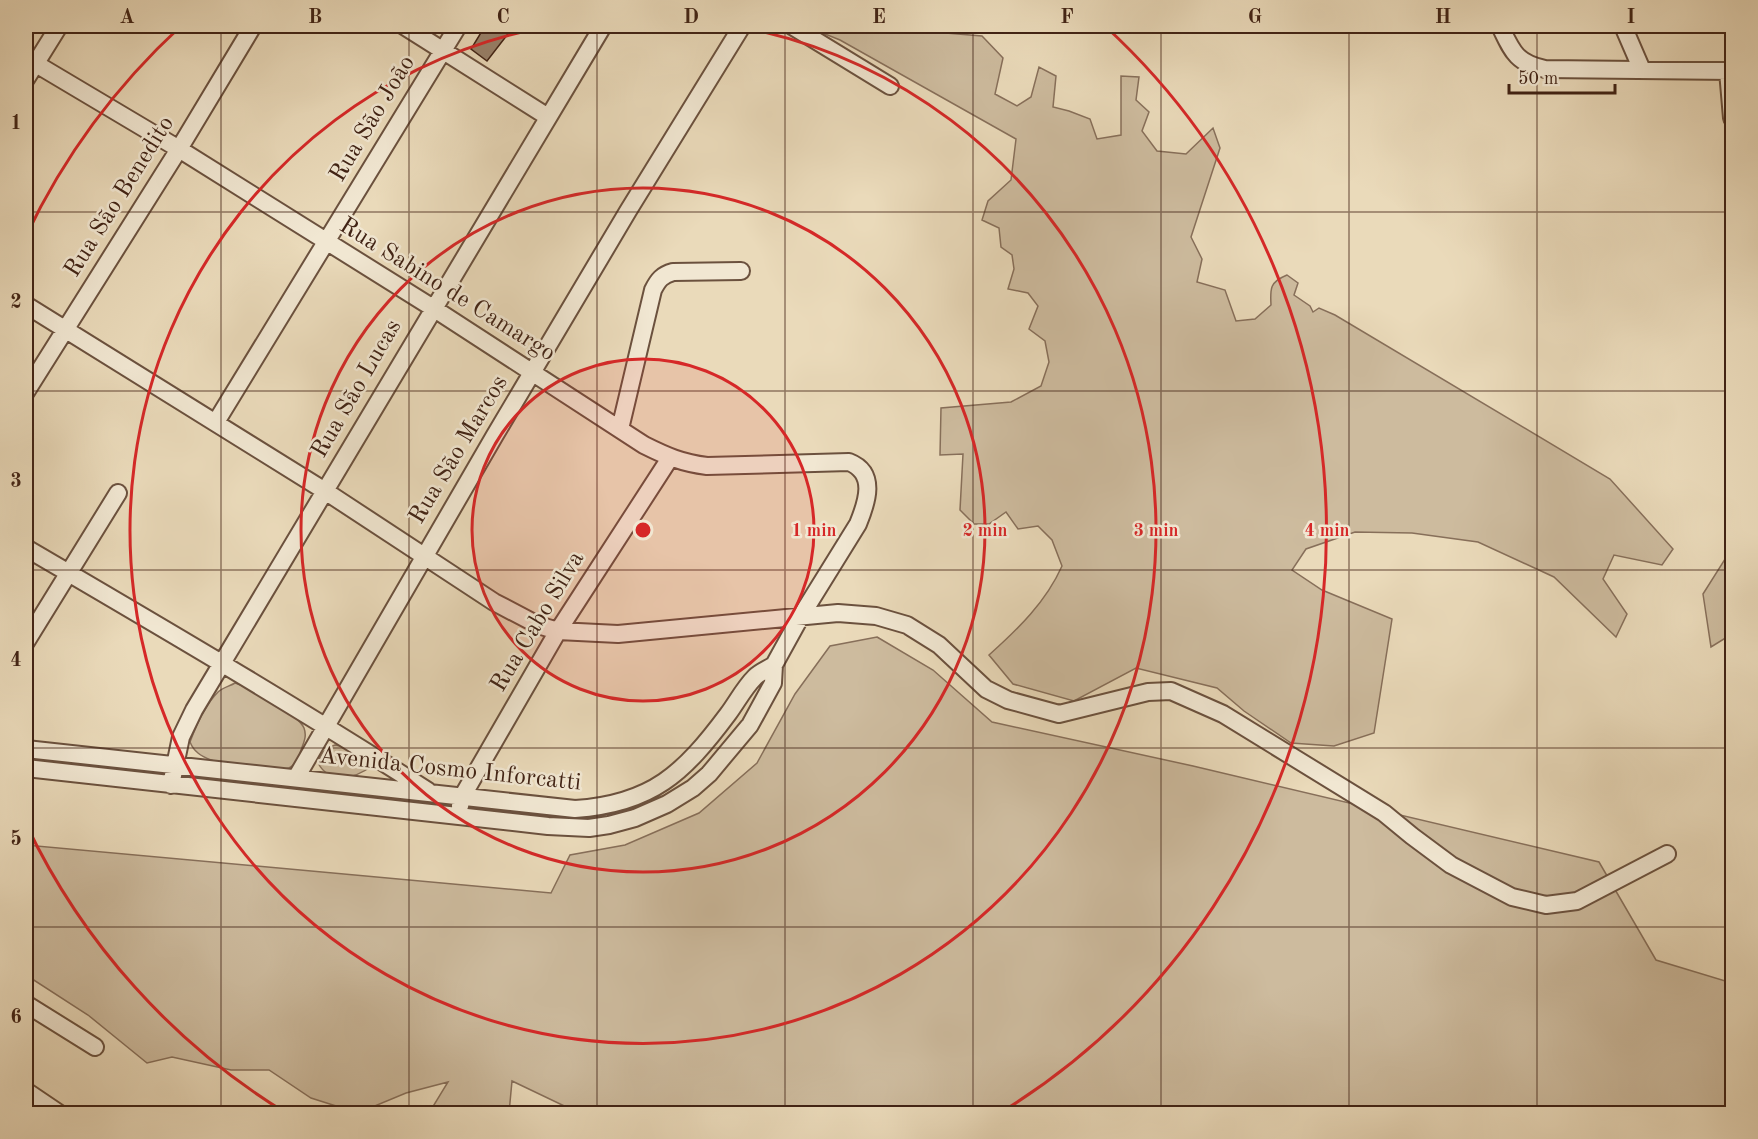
<svg xmlns="http://www.w3.org/2000/svg" width="1758" height="1139" font-family="'Old Standard TT',serif">
  <style>
    .green { fill: #cdbb9e; stroke: #876f5a; stroke-width: 1.5 }
    .building { fill: #99826b; stroke: #412315; stroke-width: 1.5 }
    .lines { fill: none; stroke-linecap: round; stroke-linejoin: round }
    .minor-casing { stroke: #6b513e; stroke-width: 20 }
    .minor { stroke: #f1e7d2; stroke-width: 16 }
    .grid { fill: none; stroke: #412315; stroke-width: 1.5; stroke-opacity: 0.55 }
    .ring { fill: none; stroke: #d62828; stroke-width: 3 }
    .labels { text-anchor: middle; dominant-baseline: central; stroke-width: 5; stroke-linejoin: round; paint-order: stroke }
    .street-label { font-size: 24px; fill: #412315; stroke: #f1e7d2 }
    .centre { fill: #d62828; stroke: #f1e7d2; stroke-width: 3 }
    .ring-label { font-size: 18px; text-anchor: middle; font-weight: bold; fill: #d62828; stroke: #f1e7d2; stroke-width: 5; stroke-linejoin: round; paint-order: stroke }
    .neatline { fill: none; stroke: #412315; stroke-width: 2 }
    .grid-label { font-size: 20px; text-anchor: middle; font-weight: bold; fill: #412315 }
  </style>
  <rect width="100%" height="100%" fill="#eadaba"/>
  <filter id="stains"><feTurbulence type="fractalNoise" baseFrequency=".00333" numOctaves="4"/><feColorMatrix values="0 0 0 0 .2 0 0 0 0 .09 0 0 0 0 .02 0 0 0 .5 -.17"/></filter>
  <radialGradient id="worn" r=".72"><stop offset=".6" stop-color="#630" stop-opacity="0"/><stop offset="1" stop-color="#630" stop-opacity=".3"/></radialGradient>
  <path class="green" d="M 819,26 L 943,26 L 946,33 L 982,36 L 1003,58 L 995,94 L 1017,106 L 1031,97 L 1039,67 L 1056,76 L 1053,107 L 1069,111 L 1090,119 L 1097,139 L 1121,135 L 1121,76 L 1139,77 L 1136,100 L 1149,112 L 1142,131 L 1157,151 L 1186,154 L 1213,128 L 1220,148 L 1191,237 L 1202,259 L 1197,282 L 1225,290 L 1236,321 L 1255,319 L 1271,305 C 1270,288 1270,282 1287,275 L 1298,283 L 1294,295 L 1310,306 L 1313,312 L 1319,308 L 1335,315 L 1610,479 L 1673,549 L 1662,565 L 1614,555 L 1603,579 L 1627,614 L 1616,637 L 1554,577 L 1478,542 L 1412,533 L 1355,532 L 1306,549 L 1292,570 L 1322,590 L 1392,619 L 1374,733 L 1334,746 L 1291,743 L 1244,711 L 1217,688 L 1136,668 L 1074,701 L 1013,684 L 989,655 C 1018,629 1046,602 1062,566 L 1052,540 L 1038,526 L 1018,529 L 1006,512 L 989,524 L 974,524 L 960,510 L 963,454 L 940,455 L 941,408 L 1011,402 L 1041,386 L 1049,362 L 1045,341 L 1029,329 L 1038,306 L 1028,293 L 1008,289 L 1014,269 L 1012,255 L 1001,247 L 999,228 L 982,220 L 988,201 L 1011,180 L 1016,139 L 840,40 L 820,32 Z
    M 1732,548 L 1732,634 L 1711,647 L 1703,594 Z
    M 877,637 L 933,670 L 992,722 L 1193,766 L 1599,862 L 1656,960 L 1732,983 L 1732,1113 L 683,1114 L 682,1110 L 680,1114 L 581,1114 L 512,1081 L 509,1113 L 429,1113 L 448,1082 L 406,1093 L 358,1113 L 311,1098 L 269,1070 L 231,1070 L 172,1057 L 147,1063 L 88,1015 L 26,975 L 26,845 L 551,893 L 570,855 L 625,845 L 699,813 L 757,763 L 795,694 L 830,646 Z
    M 235,683 C 250,687 298,714 304,728 C 307,736 304,742 301,750 C 299,757 296,765 289,768 C 279,772 221,764 211,760 C 201,756 194,752 190,742 C 196,726 205,705 218,692 C 222,688 230,686 235,683 Z
    M 335,745 L 346,747 L 372,763 L 372,766 C 354,779 330,785 318,763 C 321,752 325,749 335,745 Z"/>
  <path class="building" d="M 485,26 L 514,26 L 487,61 L 471,49 Z"/>
  <g class="lines">
    <defs>
      <path id="minor" d="M 404,26 L 548,117
        M 792,26 L 890,86
        M 1500,26 C 1512,51 1516,63 1545,69 L 1732,71
        M 1623,26 L 1642,70
        M 26,58 L 179,149 L 433,308 L 644,445 C 666,456 682,463 707,466 L 849,462 C 877,473 867,502 858,524 L 801,616 L 774,665 L 773,683 L 750,725 L 709,774 L 693,788 L 667,804 L 635,818 L 609,825 L 589,828 L 548,826 L 26,768
        M 1728,71 L 1732,118
        M 26,79 L 59,26
        M 26,305 L 325,491 L 494,602 L 538,625 L 558,631 L 618,634 L 838,613 L 876,616 L 907,625 L 939,645 L 986,689 L 1008,700 L 1059,714 L 1148,692 L 1171,691 L 1223,714 L 1384,813 L 1412,836 L 1451,865 L 1512,897 L 1546,905 L 1577,901 L 1667,854
        M 26,392 L 179,149 L 253,26
        M 216,422 L 458,26
        M 620,429 L 653,290 C 658,280 662,275 673,272 L 741,271
        M 26,548 C 161,627 296,706 428,791
        M 26,642 L 118,493
        M 26,749 L 575,809 C 652,804 684,773 728,714 C 737,702 744,688 755,677 C 760,672 768,669 774,665
        M 296,778 L 495,435 L 628,211 L 742,26
        M 171,785 L 181,737 L 194,710 L 603,26
        M 460,806 L 462,797 L 558,631 L 670,458
        M 26,1004 L 95,1047
        M 26,1091 L 60,1114"/>
    </defs>
    <use href="#minor" class="minor-casing"/>
    <use href="#minor" class="minor"/>
  </g>
  <path class="grid" d="M 221,26 L 221,1114M 409,26 L 409,1114M 597,26 L 597,1114M 785,26 L 785,1114M 973,26 L 973,1114M 1161,26 L 1161,1114M 1349,26 L 1349,1114M 1537,26 L 1537,1114M 26,212 L 1732,212M 26,391 L 1732,391M 26,570 L 1732,570M 26,748 L 1732,748M 26,927 L 1732,927"/>
  <circle cx="643" cy="530" r="171" fill="#d62828" fill-opacity=".12"/>
  <g class="ring">
    <circle cx="643" cy="530" r="171"/>
    <circle cx="643" cy="530" r="342"/>
    <path d="M736 26A513 513 0 1 1 550 26"/>
    <path d="M286 1113A684 684 0 0 1 26 824M26 236A684 684 0 0 1 181 26M1105 26A684 684 0 0 1 1000 1113"/>
  </g>
  <g class="labels">
    <g class="street-label">
      <text transform="translate(373 119) rotate(-59)">Rua São João</text>
      <text transform="translate(120 197) rotate(-58)">Rua São Benedito</text>
      <text transform="translate(447 290) rotate(32)">Rua Sabino de Camargo</text>
      <text transform="translate(357 389) rotate(-60)">Rua São Lucas</text>
      <text transform="translate(459 450) rotate(-59)">Rua São Marcos</text>
      <text transform="translate(538 622) rotate(-59)">Rua Cabo Silva</text>
      <text transform="translate(450 770) rotate(6)">Avenida Cosmo Inforcatti</text>
    </g>
  </g>
  <circle cx="643" cy="530" r="9" class="centre"/>
  <g class="ring-label">
    <text x="814" y="536">1 min</text>
    <text x="985" y="536">2 min</text>
    <text x="1156" y="536">3 min</text>
    <text x="1327" y="536">4 min</text>
  </g>
  <rect width="1758" height="1139" fill="none" stroke="#eadaba" stroke-width="66"/>
  <path d="M1509 84v9h106v-9" fill="none" stroke="#412315" stroke-width="3"/>
  <text x="1518" y="84" font-size="18" fill="#412315" stroke="#f1e7d2" stroke-width="4.5" paint-order="stroke">50 m</text>
  <rect x="33" y="33" width="1692" height="1073" class="neatline"/>
  <g class="grid-label">
    <text x="127" y="23">A</text>
    <text x="315" y="23">B</text>
    <text x="503" y="23">C</text>
    <text x="691" y="23">D</text>
    <text x="879" y="23">E</text>
    <text x="1067" y="23">F</text>
    <text x="1255" y="23">G</text>
    <text x="1443" y="23">H</text>
    <text x="1631" y="23">I</text>
    <text x="16" y="129">1</text>
    <text x="16" y="308">2</text>
    <text x="16" y="487">3</text>
    <text x="16" y="666">4</text>
    <text x="16" y="845">5</text>
    <text x="16" y="1023">6</text>
  </g>
  <rect width="100%" height="100%" filter="url(#stains)"/>
  <rect width="100%" height="100%" fill="url(#worn)"/>
</svg>
